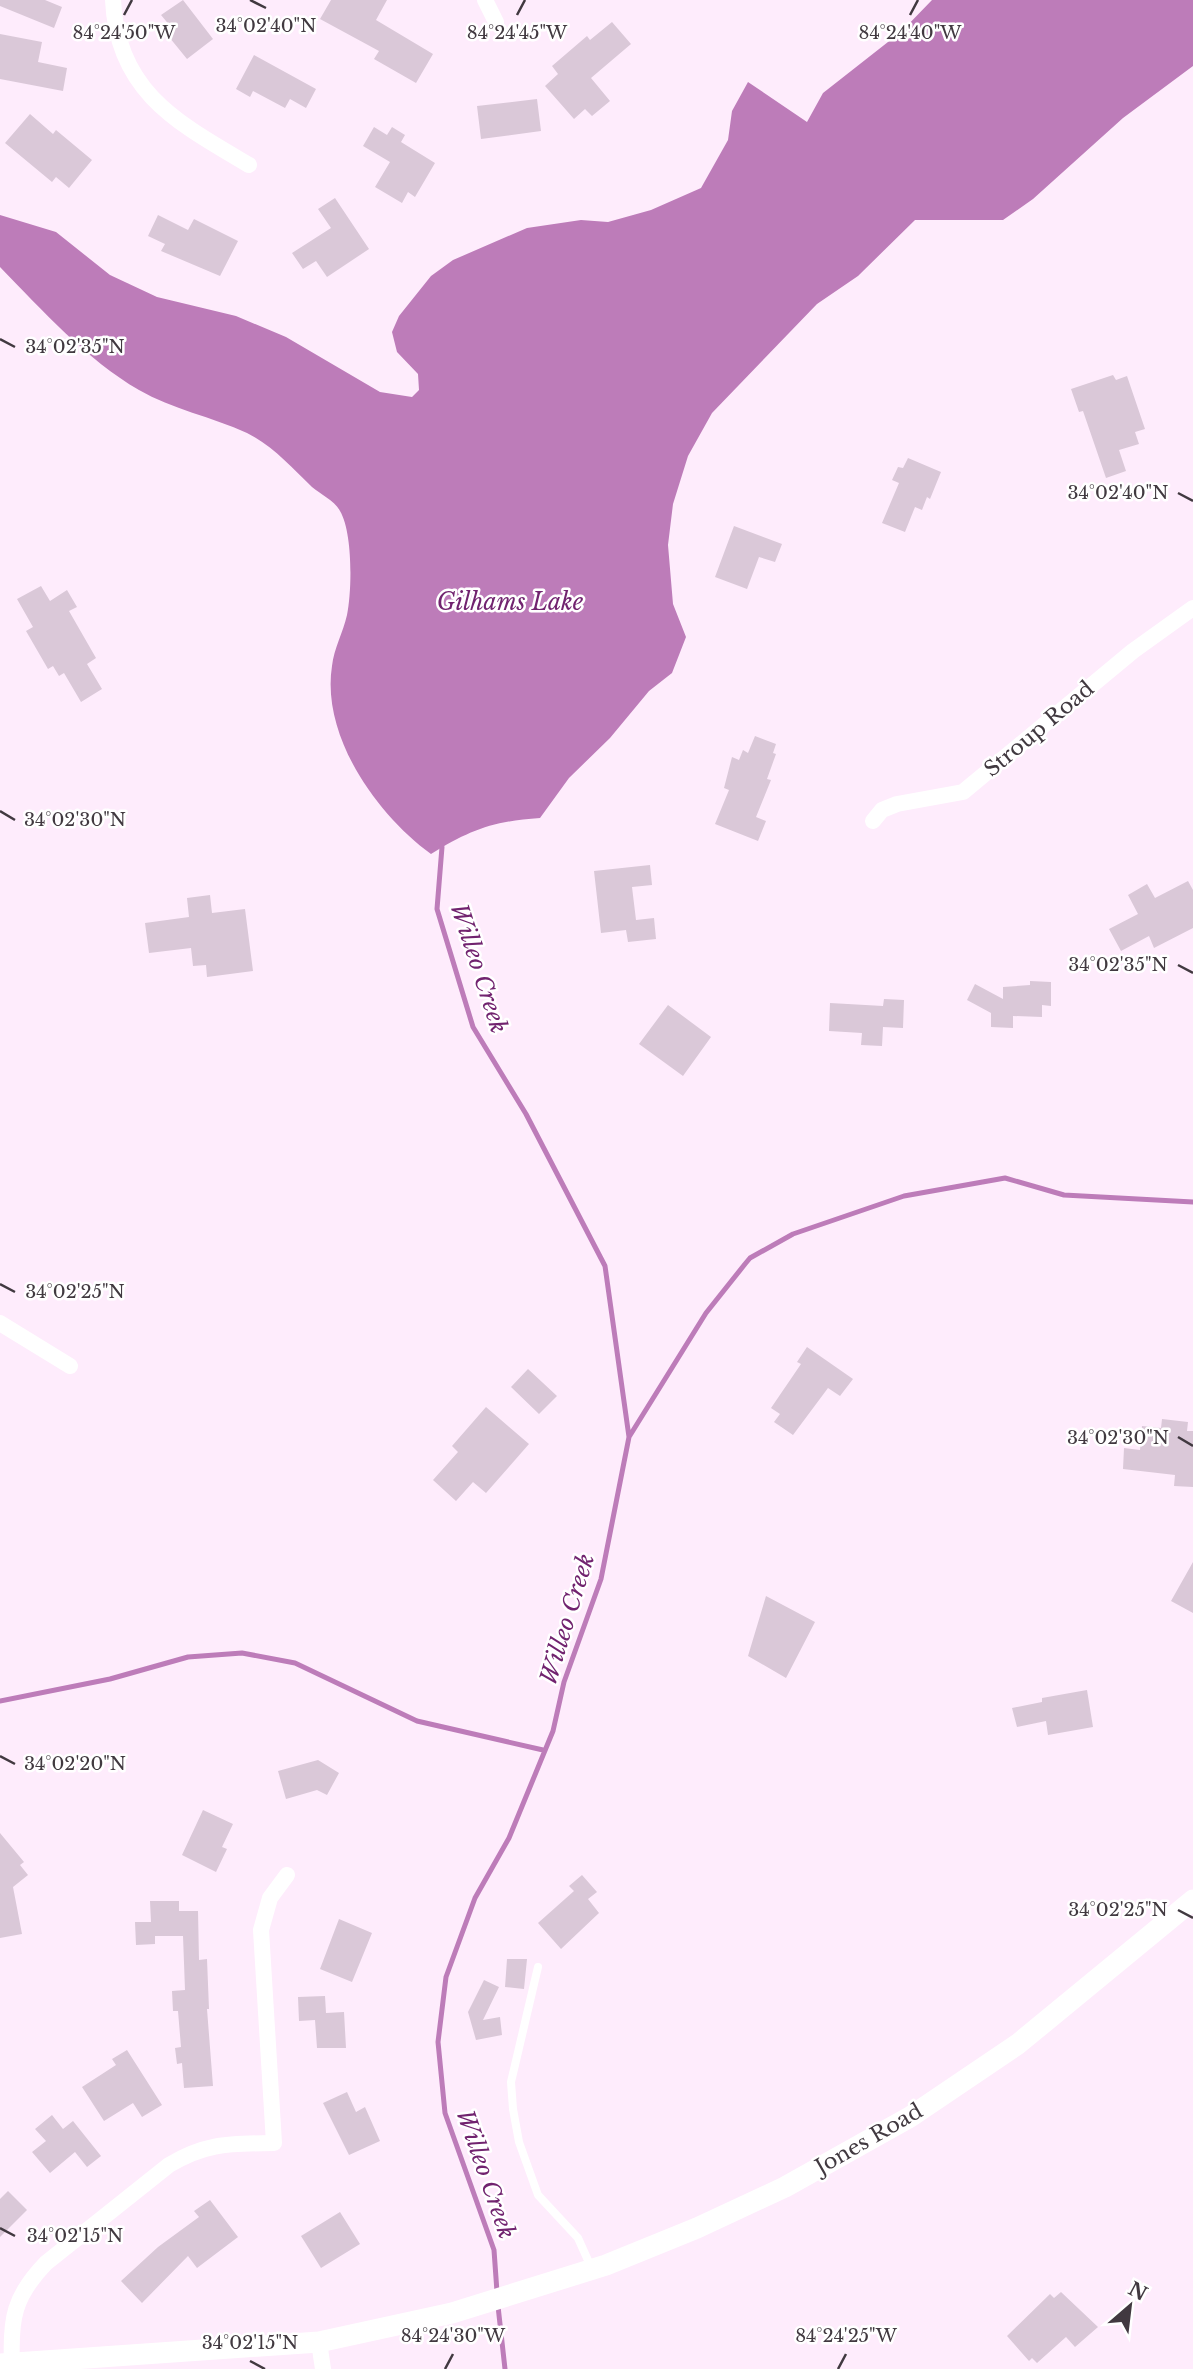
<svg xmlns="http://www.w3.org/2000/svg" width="1193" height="2369" font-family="'Libre Baskerville',serif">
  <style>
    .water { fill: #bd7cb9 }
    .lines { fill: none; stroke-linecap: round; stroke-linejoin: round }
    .stream { stroke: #bd7cb9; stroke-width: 5 }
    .building { fill: #dac8d8 }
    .lane { stroke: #fff; stroke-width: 8 }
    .street { stroke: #fff; stroke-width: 16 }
    .secondary { stroke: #fff; stroke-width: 21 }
    .ticks { fill: none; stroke: #413940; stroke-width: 2.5 }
    .labels { text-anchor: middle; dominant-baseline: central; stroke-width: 5; stroke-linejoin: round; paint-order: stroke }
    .street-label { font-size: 21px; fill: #413940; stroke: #fff }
    .water-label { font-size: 23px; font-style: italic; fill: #71236f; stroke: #fff }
    .ticks-label { font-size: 18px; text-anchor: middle; fill: #413940; stroke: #fff; stroke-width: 5; stroke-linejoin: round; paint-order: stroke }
  </style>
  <rect width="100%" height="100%" fill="#feecfc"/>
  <path class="water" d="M 932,0 L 1193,0 L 1193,66 L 1123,118 L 1033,199 L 1003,220 L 915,220 L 858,276 L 817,304 L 712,413 L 688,456 L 673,504 L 668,545 L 673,604 L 686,637 L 672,673 L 649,691 L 610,738 L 569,778 L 540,818 C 493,821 470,830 431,854 C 377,815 321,736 332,666 C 334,648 343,633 347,615 C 352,591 353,533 340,511 C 335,501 320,494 312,487 C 291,467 273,446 247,433 C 212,417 172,409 139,390 C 87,360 42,310 0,267 L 0,215 L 56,232 L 110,275 L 157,297 L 236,316 L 286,337 L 380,392 L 412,397 L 419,390 L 418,374 L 397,352 L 392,332 L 399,316 L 431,276 L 453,260 L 527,228 L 581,220 L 608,222 L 651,210 L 701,188 L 728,140 L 732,111 L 748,82 L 807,122 L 823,93 L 902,31 Z"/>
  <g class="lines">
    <path class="stream" d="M 442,847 L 437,909 L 473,1027 L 526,1114 L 605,1266 L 629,1437 L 601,1579 L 564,1682 L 553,1731 L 509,1838 L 475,1898 L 446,1977 L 438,2042 L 445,2113 L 494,2250 L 497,2292
      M 629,1437 L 706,1313 L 745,1264 L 750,1258 L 793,1234 L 904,1196 L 1005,1178 L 1064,1195 L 1193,1202
      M 0,1701 L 110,1679 L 188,1657 L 242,1653 L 295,1663 L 417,1721 L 543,1750
      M 498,2306 L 505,2369"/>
  </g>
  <path class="building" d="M 0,0 L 45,0 L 62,7 L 54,28 L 0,6 Z
    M 183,0 L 213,39 L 187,59 L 165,32 L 171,27 L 161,15 Z
    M 331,0 L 387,0 L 376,20 L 433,54 L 416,83 L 374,59 L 379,51 L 320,19 Z
    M 612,22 L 631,44 L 591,78 L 610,101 L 592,116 L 585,109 L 574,119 L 545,86 L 558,74 L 552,66 L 587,36 L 590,40 Z
    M 0,34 L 42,42 L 38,62 L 67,68 L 63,91 L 0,79 Z
    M 254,55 L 316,89 L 306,108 L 290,99 L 285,108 L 253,91 L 250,97 L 236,89 Z
    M 537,99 L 541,131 L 481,139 L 477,106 Z
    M 30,114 L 53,134 L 56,130 L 92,160 L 69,188 L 56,177 L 52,182 L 5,143 Z
    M 374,127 L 387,135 L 392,127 L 405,135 L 401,142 L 435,163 L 415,197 L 408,192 L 402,203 L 375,187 L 390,162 L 363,146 Z
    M 335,198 L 369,249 L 327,277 L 316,261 L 303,269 L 292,253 L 331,228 L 318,209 Z
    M 158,215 L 188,230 L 194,219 L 238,241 L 220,276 L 161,251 L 165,244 L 148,236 Z
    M 1113,375 L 1116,380 L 1127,376 L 1145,429 L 1135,432 L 1139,444 L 1119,450 L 1126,471 L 1106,478 L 1083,411 L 1079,412 L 1071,389 Z
    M 908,458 L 941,472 L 930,499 L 927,497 L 922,510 L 915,507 L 905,532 L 882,523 L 899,483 L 892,480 L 898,467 L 903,468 Z
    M 734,526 L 782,544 L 775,562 L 759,557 L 747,589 L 715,577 Z
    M 41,586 L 50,601 L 67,590 L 77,607 L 69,611 L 96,658 L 87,664 L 102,689 L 81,702 L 64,673 L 59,676 L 53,666 L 48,669 L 26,631 L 33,627 L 17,599 Z
    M 755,736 L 776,744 L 773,753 L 776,754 L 767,779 L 771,780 L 756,817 L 766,821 L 758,841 L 715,824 L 729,790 L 724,788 L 732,757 L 739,760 L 743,750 L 748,753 Z
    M 650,865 L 652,885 L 632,887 L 636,920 L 654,918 L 656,939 L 628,942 L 626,930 L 601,933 L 594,871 Z
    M 1188,881 L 1193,890 L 1193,928 L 1154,948 L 1149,936 L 1121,951 L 1109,929 L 1138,914 L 1128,895 L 1147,884 L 1155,898 Z
    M 210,895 L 212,913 L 245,909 L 253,971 L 207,977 L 206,965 L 193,966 L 191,948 L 149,953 L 145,923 L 189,917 L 187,898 Z
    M 1030,981 L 1051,982 L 1051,1006 L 1042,1005 L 1042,1017 L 1013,1016 L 1013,1028 L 991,1027 L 991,1013 L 967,1000 L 975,984 L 1003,999 L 1003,987 L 1030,985 Z
    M 884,999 L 904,1000 L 903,1028 L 883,1027 L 882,1046 L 861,1045 L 862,1033 L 829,1031 L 830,1003 L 883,1006 Z
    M 668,1005 L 711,1037 L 683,1076 L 639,1044 Z
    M 807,1347 L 853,1379 L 840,1396 L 828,1388 L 793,1435 L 774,1422 L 780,1414 L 771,1408 L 801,1364 L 797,1362 Z
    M 528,1369 L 557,1396 L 539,1414 L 511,1387 Z
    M 486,1407 L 529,1444 L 486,1493 L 473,1482 L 456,1501 L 433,1480 L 458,1452 L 452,1446 Z
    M 1162,1419 L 1188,1422 L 1187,1431 L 1193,1431 L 1193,1487 L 1174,1486 L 1175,1475 L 1123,1469 L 1124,1448 L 1140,1450 L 1142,1426 L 1161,1428 Z
    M 1193,1562 L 1193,1613 L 1171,1601 Z
    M 766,1596 L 815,1622 L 786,1678 L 748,1656 Z
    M 1087,1690 L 1093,1727 L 1048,1735 L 1046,1721 L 1017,1727 L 1012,1708 L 1042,1702 L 1042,1698 Z
    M 318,1760 L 339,1773 L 327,1795 L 317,1790 L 286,1799 L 278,1771 Z
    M 203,1810 L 233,1824 L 222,1847 L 227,1849 L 216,1872 L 182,1855 Z
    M 0,1833 L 24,1862 L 20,1865 L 28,1875 L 13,1887 L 22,1934 L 0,1938 Z
    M 582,1875 L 597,1892 L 588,1899 L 599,1913 L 561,1949 L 538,1923 L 574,1891 L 569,1886 Z
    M 150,1901 L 179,1901 L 179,1911 L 198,1911 L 199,1960 L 207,1959 L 209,2009 L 207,2009 L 213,2086 L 184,2088 L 182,2063 L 177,2064 L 175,2048 L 181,2047 L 178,2011 L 173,2011 L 172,1991 L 185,1990 L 183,1936 L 155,1936 L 155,1944 L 136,1945 L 135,1922 L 151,1922 Z
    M 339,1919 L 372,1933 L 352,1982 L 320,1969 Z
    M 507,1959 L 527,1959 L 524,1989 L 505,1987 Z
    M 484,1980 L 499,1987 L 483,2020 L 500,2017 L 502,2035 L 476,2040 L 468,2012 Z
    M 325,1996 L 326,2013 L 344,2012 L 346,2048 L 317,2048 L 315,2020 L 299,2021 L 298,1997 Z
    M 127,2050 L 162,2105 L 142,2117 L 133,2103 L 104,2121 L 82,2087 L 116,2065 L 112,2059 Z
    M 347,2092 L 356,2112 L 365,2107 L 380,2141 L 349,2155 L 323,2103 Z
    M 52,2115 L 63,2129 L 73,2121 L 101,2156 L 87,2167 L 75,2152 L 50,2173 L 32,2152 L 46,2141 L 35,2129 Z
    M 8,2191 L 27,2210 L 0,2237 L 0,2199 Z
    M 210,2200 L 238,2237 L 197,2268 L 188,2256 L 142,2303 L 121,2281 L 158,2247 L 199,2217 L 194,2211 Z
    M 340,2212 L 360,2244 L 321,2268 L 301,2236 Z
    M 1061,2292 L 1098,2327 L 1075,2347 L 1066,2337 L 1037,2363 L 1032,2358 L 1029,2361 L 1007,2336 L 1050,2294 L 1054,2298 Z"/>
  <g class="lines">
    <path class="lane" d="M 538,1967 L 511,2082 L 513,2109 L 519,2142 L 538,2195 L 578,2238 L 591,2267"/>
    <path class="street" d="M 113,0 C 117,92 178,123 249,165
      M 485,0 L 496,22
      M 873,821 L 882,810 L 897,804 L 963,792 L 1133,651 L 1193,608
      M 0,1323 L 70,1366
      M 319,2342 L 323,2369
      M 12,2363 C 10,2319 14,2296 46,2263 L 169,2165 C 207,2142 231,2144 274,2143 L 261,1930 L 270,1898 L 287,1875"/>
    <path class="secondary" d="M 0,2364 L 319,2342 L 452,2313 L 606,2265 L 697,2228 L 785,2187 L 910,2117 L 1018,2044 L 1193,1900"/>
  </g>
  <path class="ticks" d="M 250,0 L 266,8M 124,15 L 132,0M 517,15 L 525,0M 910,15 L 918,0M 0,339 L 15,347M 1178,493 L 1193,501M 0,811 L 15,820M 1178,965 L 1193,973M 0,1284 L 15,1292M 1178,1437 L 1193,1446M 0,1756 L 15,1764M 1178,1910 L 1193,1918M 0,2228 L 15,2236M 250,2361 L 265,2369M 445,2369 L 453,2354M 838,2369 L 846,2354"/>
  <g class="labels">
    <g class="street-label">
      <text transform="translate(1039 729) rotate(-40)">Stroup Road</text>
      <text transform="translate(869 2139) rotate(-30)">Jones Road</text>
    </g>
    <g class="water-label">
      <text x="510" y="602">Gilhams Lake</text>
      <text transform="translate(479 968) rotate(72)">Willeo Creek</text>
      <text transform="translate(567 1619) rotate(-73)">Willeo Creek</text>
      <text transform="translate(486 2174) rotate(71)">Willeo Creek</text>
    </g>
  </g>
  <g class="ticks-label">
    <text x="266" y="32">34°02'40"N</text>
    <text x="124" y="39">84°24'50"W</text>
    <text x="517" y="39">84°24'45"W</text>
    <text x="910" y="39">84°24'40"W</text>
    <text x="75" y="353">34°02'35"N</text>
    <text x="1118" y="499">34°02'40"N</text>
    <text x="75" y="826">34°02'30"N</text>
    <text x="1118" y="971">34°02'35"N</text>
    <text x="75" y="1298">34°02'25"N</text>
    <text x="1118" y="1444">34°02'30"N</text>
    <text x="75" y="1770">34°02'20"N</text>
    <text x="1118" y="1916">34°02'25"N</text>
    <text x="75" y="2242">34°02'15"N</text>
    <text x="453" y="2342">84°24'30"W</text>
    <text x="846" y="2342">84°24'25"W</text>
    <text x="250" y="2349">34°02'15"N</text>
  </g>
  <g transform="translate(1130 2306) rotate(28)" stroke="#ffffff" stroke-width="5" paint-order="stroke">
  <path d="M0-5L12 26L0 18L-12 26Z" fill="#413940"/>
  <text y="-10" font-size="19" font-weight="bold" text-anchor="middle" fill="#413940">N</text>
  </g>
</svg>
